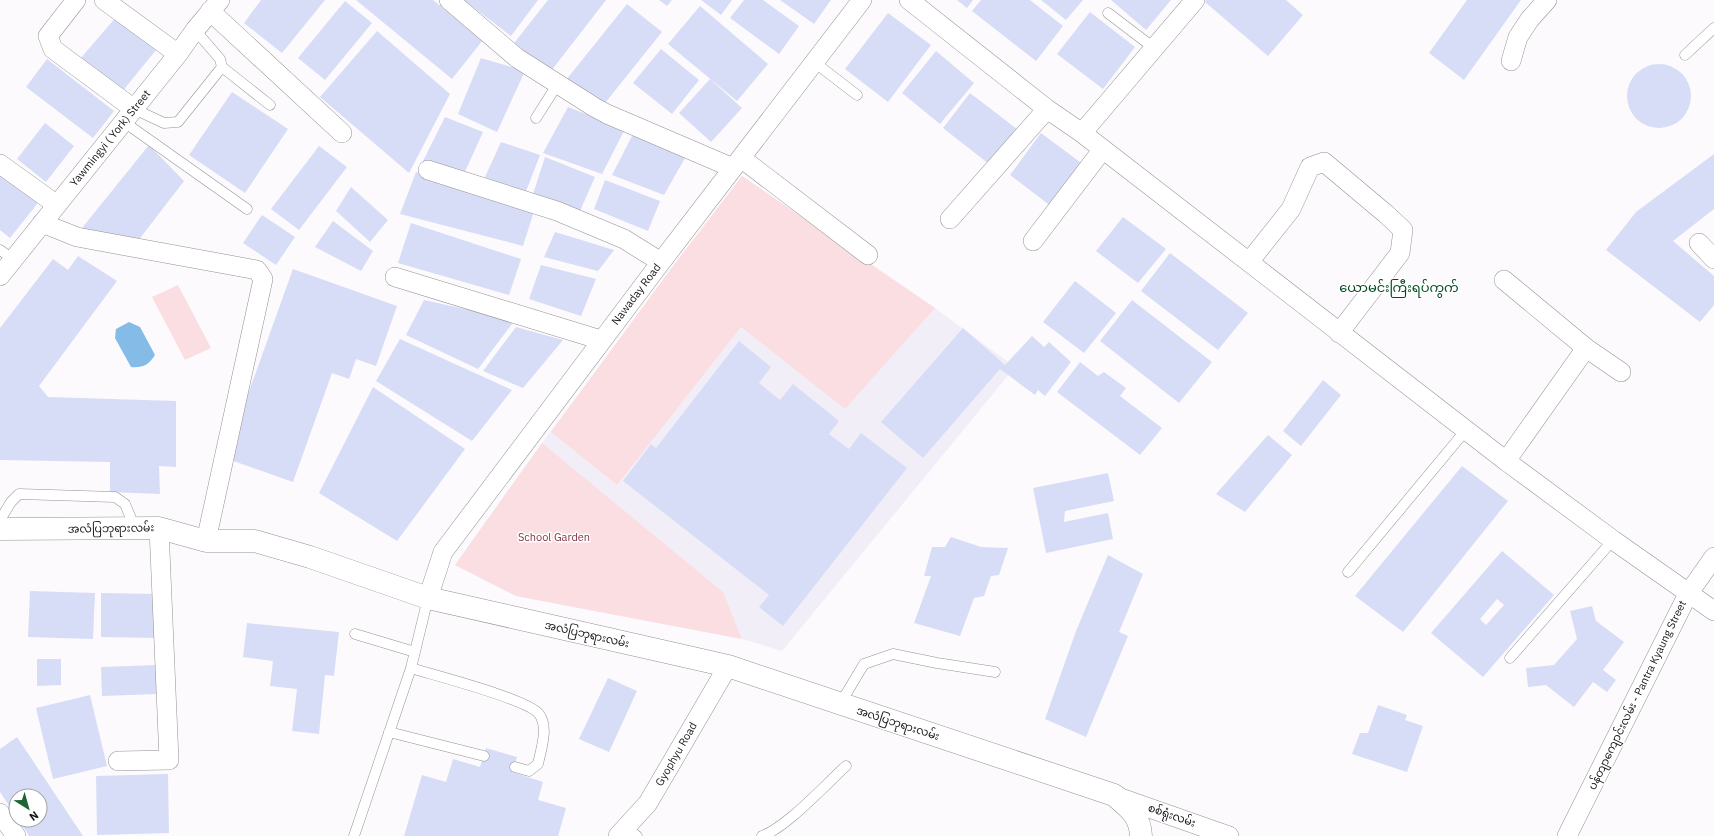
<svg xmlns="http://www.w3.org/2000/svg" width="1714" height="836" font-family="'IBM Plex Sans','Noto Sans Myanmar',sans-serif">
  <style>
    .built { fill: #f2eef8 }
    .green { fill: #fadee2 }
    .water { fill: #84bbe7 }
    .building { fill: #d7ddf6; fill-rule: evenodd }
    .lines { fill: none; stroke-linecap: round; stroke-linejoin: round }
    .lane-casing { stroke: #939294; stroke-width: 11 }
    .street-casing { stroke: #939294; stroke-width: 20 }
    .primary-casing { stroke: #939294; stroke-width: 23 }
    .lane { stroke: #fff; stroke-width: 10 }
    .street { stroke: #fff; stroke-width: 19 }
    .primary { stroke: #fff; stroke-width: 22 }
    .labels { text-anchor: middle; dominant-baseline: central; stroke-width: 3; stroke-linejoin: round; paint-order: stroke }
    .street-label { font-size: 11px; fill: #191819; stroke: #fff }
    .park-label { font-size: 11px; fill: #833045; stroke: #fff }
    .quarter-label { font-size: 13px; fill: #004b1f; stroke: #fff }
  </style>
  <rect width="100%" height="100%" fill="#fcfafd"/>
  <path class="built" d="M 742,176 L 935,308 L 1015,367 L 782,651 L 742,639 L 516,596 L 455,565 L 542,443 Z"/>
  <path class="green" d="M 742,176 L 935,308 L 845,409 L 741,327 L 617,485 L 551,432 L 670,270 Z
    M 178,285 L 211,348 L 185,360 L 152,297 Z
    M 542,443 L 723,592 L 742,639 L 516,596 L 455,565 Z"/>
  <path class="water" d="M 129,322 L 140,327 L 155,355 C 149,365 142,368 131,367 L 115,338 L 116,329 Z"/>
  <path class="building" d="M 261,0 L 325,0 L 282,53 L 244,23 Z
    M 356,0 L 433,0 L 483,40 L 452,79 Z
    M 464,0 L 538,0 L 511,36 Z
    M 548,0 L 606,0 L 548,75 L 511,47 Z
    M 659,0 L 672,0 L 667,6 Z
    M 701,0 L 732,0 L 721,15 Z
    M 744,0 L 763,0 L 799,26 L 779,54 L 730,18 Z
    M 780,0 L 831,0 L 814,24 Z
    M 957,0 L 973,0 L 967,8 Z
    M 981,0 L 1030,0 L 1063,26 L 1036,61 L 972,11 Z
    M 1041,0 L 1083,0 L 1066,20 Z
    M 1111,0 L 1171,0 L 1146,30 Z
    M 1206,0 L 1286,0 L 1303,15 L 1268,56 L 1205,2 Z
    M 1467,0 L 1521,0 L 1464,80 L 1429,53 Z
    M 345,1 L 372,23 L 325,80 L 298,58 Z
    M 627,4 L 662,32 L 601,108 L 566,80 Z
    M 700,6 L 768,64 L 737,101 L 668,44 Z
    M 1090,12 L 1135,47 L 1103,89 L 1057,54 Z
    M 888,13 L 931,45 L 888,102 L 845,69 Z
    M 116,17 L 156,50 L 121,93 L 80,59 Z
    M 377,31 L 450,94 L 409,173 L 320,97 Z
    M 661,49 L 699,80 L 672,114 L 633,83 Z
    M 936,51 L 974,83 L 940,124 L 902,93 Z
    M 481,58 L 525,71 L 497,132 L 458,114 Z
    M 47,59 L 114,111 L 93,138 L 26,87 Z
    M1627 96a32 32 0 1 1 64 0a32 32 0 1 1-64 0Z
    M 710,79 L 742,108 L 711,142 L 679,113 Z
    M 232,92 L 288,129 L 245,193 L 189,155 Z
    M 970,93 L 1017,129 L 989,164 L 943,128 Z
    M 568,107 L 625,129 L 602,174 L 543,153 Z
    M 445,117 L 483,132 L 463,176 L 423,161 Z
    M 45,123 L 74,146 L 46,182 L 17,159 Z
    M 1041,133 L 1088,168 L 1056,210 L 1010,175 Z
    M 633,134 L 685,158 L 664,195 L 612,175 Z
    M 501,142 L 540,155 L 525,194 L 485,177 Z
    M 149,145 L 184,181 L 134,246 L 78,233 Z
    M 319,146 L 347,167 L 299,230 L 271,209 Z
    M 1714,154 L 1714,209 L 1673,241 L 1714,276 L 1714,305 L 1700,322 L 1606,250 L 1636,212 Z
    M 545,157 L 595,177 L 580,211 L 533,194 Z
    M 0,172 L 41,199 L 10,238 L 0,230 Z
    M 416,172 L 535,208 L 523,246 L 400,214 Z
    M 605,180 L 660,201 L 648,231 L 594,209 Z
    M 351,187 L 388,220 L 370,242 L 336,211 Z
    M 262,215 L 295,237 L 276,265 L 243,243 Z
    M 1123,217 L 1166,249 L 1138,283 L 1096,251 Z
    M 333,221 L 373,251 L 361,271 L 315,247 Z
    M 411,223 L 521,259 L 509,295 L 398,263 Z
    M 555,232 L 614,250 L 598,271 L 544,257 Z
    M 1170,253 L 1248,313 L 1218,350 L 1141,291 Z
    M 78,256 L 117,281 L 39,386 L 48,397 L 176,401 L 176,467 L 159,466 L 160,494 L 110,492 L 110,462 L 0,460 L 0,328 L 53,259 L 68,270 Z
    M 541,265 L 596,279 L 581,316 L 529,299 Z
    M 293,269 L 397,306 L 376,366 L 356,359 L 349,379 L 332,373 L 293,482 L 225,458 Z
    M 1075,281 L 1116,313 L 1084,353 L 1043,322 Z
    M 424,300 L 515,320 L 478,369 L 406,335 Z
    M 1132,300 L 1212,362 L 1179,403 L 1100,341 Z
    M 516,327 L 563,340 L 523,388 L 483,371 Z
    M 963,328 L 1005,365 L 1032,336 L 1044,347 L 1049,342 L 1071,362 L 1045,396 L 1038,390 L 1035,395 L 1000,369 L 923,458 L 881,422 Z
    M 400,339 L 512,390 L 472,441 L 376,381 Z
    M 739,341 L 771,367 L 759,383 L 780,400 L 793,384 L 839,421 L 829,434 L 849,449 L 861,433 L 907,468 L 783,626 L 759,607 L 769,595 L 623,481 L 651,444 L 656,448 Z
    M 1080,362 L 1098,376 L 1104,372 L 1126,388 L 1120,396 L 1162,428 L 1140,455 L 1057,392 Z
    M 1323,380 L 1341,395 L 1301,446 L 1283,431 Z
    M 373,387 L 465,449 L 397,541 L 319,493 Z
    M 1268,435 L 1292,455 L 1245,512 L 1216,494 Z
    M 1462,466 L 1508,501 L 1403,632 L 1355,596 Z
    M 1108,473 L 1114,501 L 1065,511 L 1064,522 L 1108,513 L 1113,539 L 1046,553 L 1033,488 Z
    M 951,537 L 981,547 L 1008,548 L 999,575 L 991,576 L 984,596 L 974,598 L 960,636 L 914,623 L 931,576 L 924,576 L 932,547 L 945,547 Z
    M 1502,551 L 1554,595 L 1483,677 L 1431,633 ZM 1497,599 L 1504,605 L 1486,625 L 1480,619 Z
    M 1108,555 L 1143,574 L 1119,632 L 1128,636 L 1086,737 L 1045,719 L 1076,631 Z
    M 30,591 L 95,593 L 93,639 L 28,637 Z
    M 101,593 L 158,594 L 158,638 L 101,637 Z
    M 1592,606 L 1596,621 L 1624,642 L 1603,670 L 1616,680 L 1607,692 L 1593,682 L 1574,707 L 1546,685 L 1528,687 L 1526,668 L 1554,665 L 1577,639 L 1570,611 Z
    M 247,623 L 339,632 L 334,676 L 325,675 L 319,734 L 292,731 L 297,689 L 270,686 L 273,661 L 243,657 Z
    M 37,659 L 61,659 L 61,685 L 37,686 Z
    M 156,665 L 157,694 L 102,696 L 101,667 Z
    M 608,678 L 637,691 L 609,752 L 579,739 Z
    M 90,695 L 107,766 L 53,779 L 36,708 Z
    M 1378,705 L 1407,715 L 1405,720 L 1423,726 L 1407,772 L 1352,754 L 1360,733 L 1368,733 Z
    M 17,737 L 83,836 L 29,836 L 19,820 L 40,820 L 40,796 L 16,796 L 16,816 L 0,792 L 0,749 Z
    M 486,748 L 517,757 L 512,772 L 543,782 L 538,800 L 566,808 L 558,836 L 404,836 L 422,775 L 446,782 L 453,759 L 480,767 Z
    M 168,774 L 169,833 L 97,835 L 96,776 Z"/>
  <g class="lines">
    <defs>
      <path id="lane" d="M 1108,13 L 1154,48
        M 1685,55 L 1714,28
        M 814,62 L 857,95
        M 222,67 L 270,105
        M 134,109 L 164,123 L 178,122 L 222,67 L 220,59 L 195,30
        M 536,118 L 557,85
        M 124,122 L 247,209
        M 0,250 L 13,259
        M 0,520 L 11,502 L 19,494 L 115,497 L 125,504 L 135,528
        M 1348,572 L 1466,430
        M 355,634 L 415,652
        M 1510,658 L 1613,540
        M 411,668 C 433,675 528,699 539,714 C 549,727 541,749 538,764 L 529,771 L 515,767
        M 840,704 L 864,664 L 893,654 L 937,663 L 995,672
        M 389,732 L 484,756
        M 626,827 L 637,836
        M 354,836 L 411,668 L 428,598
        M 762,836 C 787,827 825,785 846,766"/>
      <path id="street" d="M 76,0 L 48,36 L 53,49 L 134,109
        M 104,0 L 178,54
        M 449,0 L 517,58 L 594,107 L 607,114 L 733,168
        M 909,0 L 1047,109 L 1082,133 L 1506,461 L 1613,540 L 1714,611
        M 210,11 L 342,133
        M 1511,61 L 1518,37 L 1530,19 L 1547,0
        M 1082,133 L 1195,0
        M 741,158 L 868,255
        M 0,164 L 57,205
        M 428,170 L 557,211 L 624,239 L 661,262
        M 950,219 L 1047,109
        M 42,223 L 77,237 L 257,270 L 263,279 L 206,541
        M 1033,241 L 1103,149
        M 1699,243 L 1714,259
        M 1249,262 L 1291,209 L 1310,167 L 1324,162 L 1386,214 L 1403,230 L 1400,253 L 1339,333
        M 0,276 L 178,54 L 195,30 L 220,0
        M 395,277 L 601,340
        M 1504,280 L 1586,348
        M 1506,461 L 1586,348 L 1621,372
        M 428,598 L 443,552 L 661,262 L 862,0
        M 118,761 L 169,760 L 159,528
        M 1115,796 L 1229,836
        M 0,813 L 16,836
        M 618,836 L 648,803 L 728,666
        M 1567,836 L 1688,594 L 1714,557"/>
      <path id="primary" d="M 0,529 L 159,528 L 206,541 L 255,541 L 310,557 L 428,598 L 728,666 L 1114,795 C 1129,808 1140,815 1141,836"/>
    </defs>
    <use href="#lane" class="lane-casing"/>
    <use href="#street" class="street-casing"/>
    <use href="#primary" class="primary-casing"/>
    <use href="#lane" class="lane"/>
    <use href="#street" class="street"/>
    <use href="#primary" class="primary"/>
  </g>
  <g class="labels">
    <g class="street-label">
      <text transform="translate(110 138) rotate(-51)">Yawmingyi ( York) Street</text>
      <text transform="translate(636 294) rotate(-53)">Nawaday Road</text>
      <text transform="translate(111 528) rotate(-1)">အလံပြဘုရားလမ်း</text>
      <text transform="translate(587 634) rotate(13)">အလံပြဘုရားလမ်း</text>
      <text transform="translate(1637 695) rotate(-64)">ပန်တျာကျောင်းလမ်း - Pantra Kyaung Street</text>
      <text transform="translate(898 723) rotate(18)">အလံပြဘုရားလမ်း</text>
      <text transform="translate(676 754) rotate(-60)">Gyophyu Road</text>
      <text transform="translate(1172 815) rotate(19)">စစ်ရုံးလမ်း</text>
    </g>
    <g class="park-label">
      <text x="554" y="537">School Garden</text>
    </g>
    <g class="quarter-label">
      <text x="1399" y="287">ယောမင်းကြီးရပ်ကွက်</text>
    </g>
  </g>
  <g transform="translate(28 808) rotate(143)"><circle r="19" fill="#ffffff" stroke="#a3a3a3"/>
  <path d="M0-3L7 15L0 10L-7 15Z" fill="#1c6634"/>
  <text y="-6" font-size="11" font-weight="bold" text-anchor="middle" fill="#191819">N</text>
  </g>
</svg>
